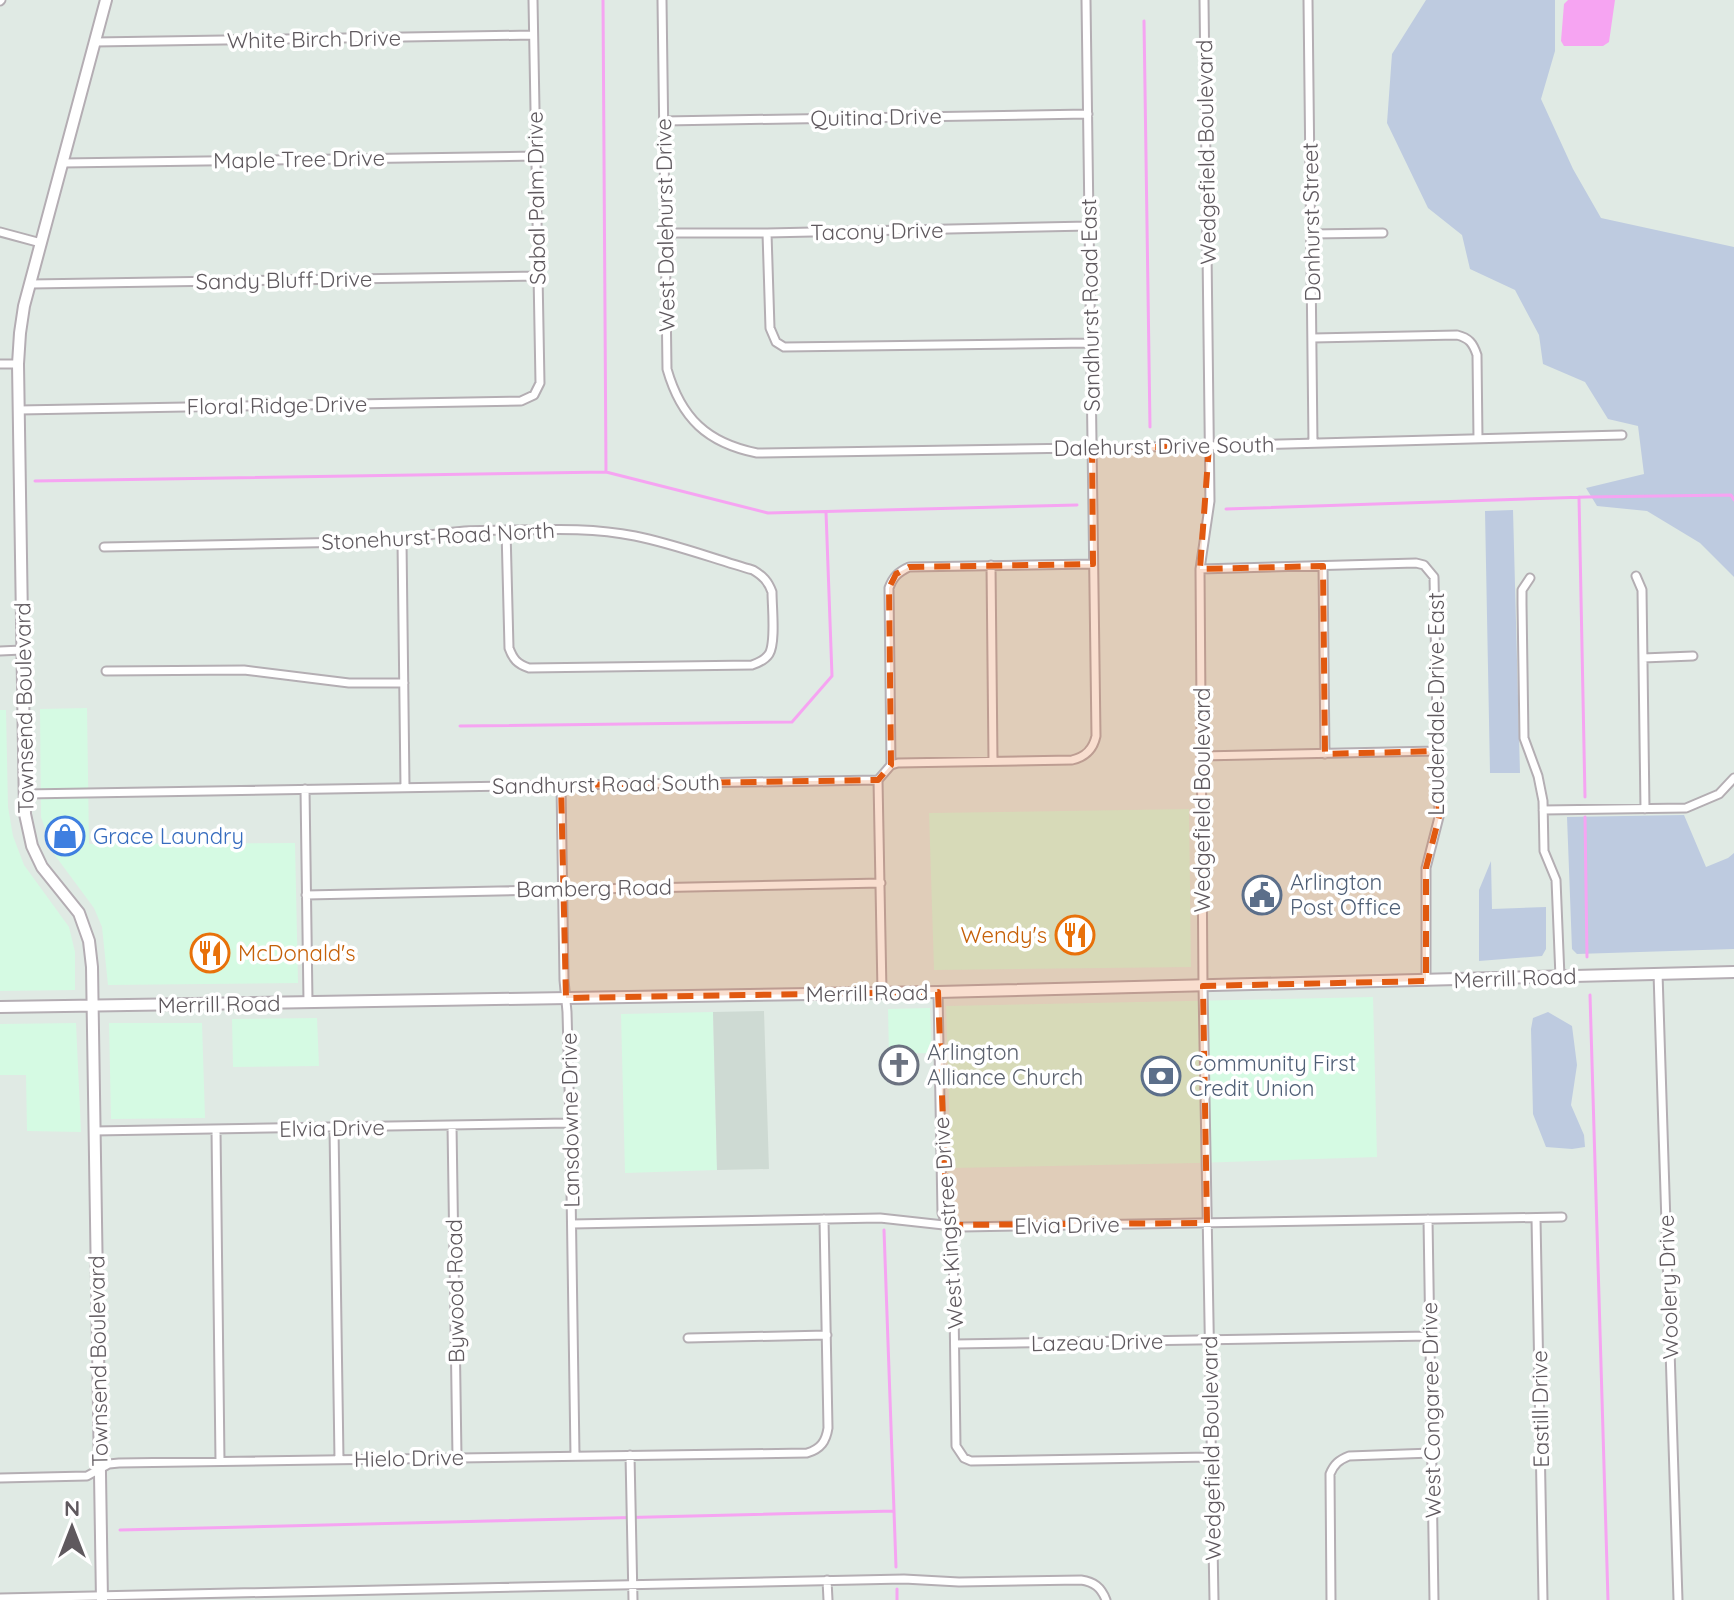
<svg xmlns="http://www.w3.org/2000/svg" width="1734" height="1600" font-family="Quicksand,sans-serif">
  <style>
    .commercial { fill: #d5fae3 }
    .education { fill: #cedad3 }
    .green { fill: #becbe0 }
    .water { fill: #f6a4f2 }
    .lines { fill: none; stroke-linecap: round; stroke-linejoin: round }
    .stream { stroke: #f6a4f2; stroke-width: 3 }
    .street-casing { stroke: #b4aeb3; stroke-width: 11 }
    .secondary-casing { stroke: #b4adb3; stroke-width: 14 }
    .street { stroke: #fff; stroke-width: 7 }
    .secondary { stroke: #fff; stroke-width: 10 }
    .marked { fill: #e15910; fill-opacity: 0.2; stroke: #e15910; stroke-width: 6; stroke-dasharray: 16 10; stroke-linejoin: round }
    .labels { text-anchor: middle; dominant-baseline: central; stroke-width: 7; stroke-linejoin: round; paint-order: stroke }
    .street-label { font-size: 22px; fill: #5f595e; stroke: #fff }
    .shop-label { font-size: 22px; fill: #366cbe; stroke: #fff; text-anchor: start }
    .service-label { font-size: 22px; fill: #4e5e75; stroke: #fff; text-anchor: start }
    .food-label { font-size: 22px; fill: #c56008; stroke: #fff; text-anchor: end }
    .worship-label { font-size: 22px; fill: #5b616d; stroke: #fff; text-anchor: start }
  </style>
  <rect width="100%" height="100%" fill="#e0eae4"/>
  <path class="commercial" d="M 87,708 L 89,844 L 295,843 L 298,983 L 108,985 L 102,927 L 94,908 L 54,854 L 41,817 L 40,709 Z
    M 0,710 L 6,710 L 8,807 L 13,836 L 24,865 L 69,927 L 75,952 L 75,990 L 0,991 Z
    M 1189,809 L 1191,967 L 934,970 L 929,813 Z
    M 1373,997 L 1377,1157 L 1196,1163 L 951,1168 L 946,1006 Z
    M 930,1008 L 932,1053 L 889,1054 L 888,1009 Z
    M 713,1012 L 717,1170 L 625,1173 L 621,1014 Z
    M 317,1018 L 319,1066 L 233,1067 L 232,1019 Z
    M 76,1023 L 81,1132 L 27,1131 L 26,1075 L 0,1075 L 0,1024 Z
    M 109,1023 L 202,1023 L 205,1118 L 111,1119 Z"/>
  <path class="education" d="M 764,1011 L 769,1169 L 717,1170 L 713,1012 Z"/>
  <path class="green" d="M 1426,0 L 1555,0 L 1555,51 L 1541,99 L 1573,169 L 1601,218 L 1734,247 L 1734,577 L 1700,543 L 1647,511 L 1597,506 L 1586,488 L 1644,474 L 1638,426 L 1608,419 L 1585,382 L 1543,364 L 1539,335 L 1515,290 L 1470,269 L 1462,235 L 1428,208 L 1387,123 L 1392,54 Z
    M 1513,510 L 1520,773 L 1490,773 L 1485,511 Z
    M 1684,815 L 1706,867 L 1728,858 L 1734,853 L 1734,949 L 1577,954 L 1572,949 L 1567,817 Z
    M 1491,861 L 1492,909 L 1546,907 L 1546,949 L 1542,956 L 1479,961 L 1479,890 Z
    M 1548,1012 L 1572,1026 L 1577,1065 L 1571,1105 L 1584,1135 L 1585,1147 L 1572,1149 L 1546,1147 L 1533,1114 L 1531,1029 L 1533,1018 Z"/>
  <path class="water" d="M 1568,0 L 1615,0 L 1609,42 L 1603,46 L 1564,46 L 1561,41 L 1564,4 Z"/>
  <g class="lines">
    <path class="stream" d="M 1144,21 L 1150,427
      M 606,472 L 768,513 L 1077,505
      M 35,481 L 606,472 L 603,0
      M 1579,497 L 1585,797
      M 1226,509 L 1587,497 L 1731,495 L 1734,500
      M 460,726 L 792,722 L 832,676 L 826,512
      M 1585,817 L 1587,957
      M 1590,995 L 1608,1600
      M 884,1230 L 896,1567
      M 120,1530 L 894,1511
      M 897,1589 L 897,1600"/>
    <defs>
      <path id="street" d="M 662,0 L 667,369 C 681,418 707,443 757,453 L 1209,446 L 1622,435
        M 1204,0 L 1210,501 L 1200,569 L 1203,986 L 1214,1600
        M 1308,0 L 1313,443
        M 0,1 L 1,0
        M 95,42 L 533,35
        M 664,121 L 1088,114
        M 63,163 L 536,156
        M 0,232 L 41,243
        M 665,233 L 767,233 L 1089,226
        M 767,233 L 770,328 L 776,342 L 784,347 L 1090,343
        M 1311,234 L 1383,233
        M 31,284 L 538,276
        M 1313,338 L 1457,335 C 1469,338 1473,343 1477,355 L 1478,439
        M 0,364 L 18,364
        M 19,410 L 521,401 L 534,395 L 540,383 L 533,0
        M 402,541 L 405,787
        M 104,547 L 402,541 C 441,530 479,530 518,530 C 558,529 596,528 635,536 C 675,544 714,559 753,570 C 763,576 768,581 772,592 C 772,607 776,643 769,654 C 765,660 758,663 752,665 L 529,668 C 517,664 513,659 509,648 L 506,530
        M 991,565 L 993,761
        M 1323,566 L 1325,754
        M 1200,569 L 1416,563 L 1424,565 L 1434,577 L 1439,817 L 1426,868 L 1426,981
        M 1636,576 L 1642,590 L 1645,809
        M 1530,578 L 1522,590 L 1522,604 L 1524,738 L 1538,776 L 1543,801 L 1544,851 L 1556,880 L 1560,977
        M 0,651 L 22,650
        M 1643,658 L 1693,656
        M 106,671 L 244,670 L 349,683 L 404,683
        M 1201,756 L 1437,751
        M 891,765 L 889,588 C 893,577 898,572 909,567 L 1093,564
        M 878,780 L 891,765 L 898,763 L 1072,760 C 1085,757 1093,750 1096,736 L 1086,0
        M 878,780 L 882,992
        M 561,785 L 564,980 L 567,1012 L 570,1123 L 575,1455
        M 305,789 L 308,1002
        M 25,794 L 878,780
        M 1543,810 L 1686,808 L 1719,794 L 1734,778
        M 306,895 L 881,883
        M 1658,973 L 1678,1600
        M 938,992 L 942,1213 L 953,1239 L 956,1446 L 964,1458 L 971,1461 L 1211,1457
        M 452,1125 L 457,1457
        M 334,1128 L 339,1459
        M 216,1130 L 220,1461
        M 94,1131 L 570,1123
        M 1536,1218 L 1543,1600
        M 1428,1219 L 1434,1600
        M 572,1224 L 880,1218 L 962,1227 L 1562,1217
        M 688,1338 L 827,1335
        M 955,1344 L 1430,1336
        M 630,1455 L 633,1600
        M 0,1478 L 87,1476 L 109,1464 L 119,1463 L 807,1453 C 821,1449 826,1441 828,1428 L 824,1219
        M 827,1580 L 828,1600
        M 0,1598 L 904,1579 L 959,1582 L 1081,1580 C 1094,1582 1101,1587 1106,1600
        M 1331,1600 L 1330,1474 C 1334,1464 1339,1460 1349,1456 L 1432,1453"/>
      <path id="secondary" d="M 0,1007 L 938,992 L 1734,972
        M 102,1600 L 92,967 L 89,941 L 79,913 L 42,867 L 32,846 L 25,814 L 18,364 L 20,333 L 24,306 L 106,0"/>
    </defs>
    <use href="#street" class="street-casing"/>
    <use href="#secondary" class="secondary-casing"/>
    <use href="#street" class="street"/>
    <use href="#secondary" class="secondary"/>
  </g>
  <path class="marked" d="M 1209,446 L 1200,569 L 1323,566 L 1325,754 L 1437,751 L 1439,817 L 1426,868 L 1426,981 L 1203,986 L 1207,1223 L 947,1225 L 938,992 L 566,998 L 561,785 L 878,780 L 891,765 L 889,588 L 896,574 L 909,567 L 1093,564 L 1092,448 Z"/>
  <defs>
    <symbol id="shop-ring" viewBox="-11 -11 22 22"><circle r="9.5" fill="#fff" stroke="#3f7fe0" stroke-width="1.5"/><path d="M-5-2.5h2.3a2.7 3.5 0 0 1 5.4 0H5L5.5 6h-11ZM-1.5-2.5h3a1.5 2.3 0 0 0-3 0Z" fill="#3f7fe0"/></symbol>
    <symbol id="civic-ring" viewBox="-11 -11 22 22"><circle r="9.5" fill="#fff" stroke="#5c6f8a" stroke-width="1.5"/><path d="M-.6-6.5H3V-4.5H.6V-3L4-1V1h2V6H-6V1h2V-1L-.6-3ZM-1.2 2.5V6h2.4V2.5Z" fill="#5c6f8a"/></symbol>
    <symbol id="restaurant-ring" viewBox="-11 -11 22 22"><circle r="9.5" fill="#fff" stroke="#e8710a" stroke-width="1.5"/><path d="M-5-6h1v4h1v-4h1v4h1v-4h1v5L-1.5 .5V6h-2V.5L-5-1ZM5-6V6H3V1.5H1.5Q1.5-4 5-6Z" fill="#e8710a"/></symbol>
    <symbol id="church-ring" viewBox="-11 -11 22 22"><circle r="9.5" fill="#fff" stroke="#6b7280" stroke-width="1.5"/><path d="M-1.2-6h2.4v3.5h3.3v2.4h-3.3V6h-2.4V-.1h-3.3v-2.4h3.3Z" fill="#6b7280"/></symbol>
    <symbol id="bank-ring" viewBox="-11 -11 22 22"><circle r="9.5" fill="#fff" stroke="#5c6f8a" stroke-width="1.5"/><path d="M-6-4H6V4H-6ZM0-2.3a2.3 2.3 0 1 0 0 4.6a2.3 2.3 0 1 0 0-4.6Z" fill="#5c6f8a"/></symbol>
  </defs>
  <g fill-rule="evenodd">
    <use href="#shop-ring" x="43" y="814" width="44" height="44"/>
    <use href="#civic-ring" x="1240" y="873" width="44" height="44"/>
    <use href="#restaurant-ring" x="1053" y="913" width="44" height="44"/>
    <use href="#restaurant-ring" x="188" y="931" width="44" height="44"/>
    <use href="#church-ring" x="877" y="1043" width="44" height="44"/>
    <use href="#bank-ring" x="1139" y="1054" width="44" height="44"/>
  </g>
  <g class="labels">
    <g class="street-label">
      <text transform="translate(314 39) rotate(-1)">White Birch Drive</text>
      <text transform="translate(876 117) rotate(-1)">Quitina Drive</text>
      <text transform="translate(1206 152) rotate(-91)">Wedgefield Boulevard</text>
      <text transform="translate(299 159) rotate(-1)">Maple Tree Drive</text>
      <text transform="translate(536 198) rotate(-91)">Sabal Palm Drive</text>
      <text transform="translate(1311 222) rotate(-91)">Donhurst Street</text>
      <text transform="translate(665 225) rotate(-91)">West Dalehurst Drive</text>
      <text transform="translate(877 231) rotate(-1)">Tacony Drive</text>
      <text transform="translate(284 280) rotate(-1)">Sandy Bluff Drive</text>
      <text transform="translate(1090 305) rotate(-91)">Sandhurst Road East</text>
      <text transform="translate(277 405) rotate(-1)">Floral Ridge Drive</text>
      <text transform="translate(1164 446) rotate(-1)">Dalehurst Drive South</text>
      <text transform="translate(438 536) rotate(-3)">Stonehurst Road North</text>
      <text transform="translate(1436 704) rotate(-90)">Lauderdale Drive East</text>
      <text transform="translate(24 708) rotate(-91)">Townsend Boulevard</text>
      <text transform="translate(606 784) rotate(-1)">Sandhurst Road South</text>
      <text transform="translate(1202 800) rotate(-90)">Wedgefield Boulevard</text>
      <text transform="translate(594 888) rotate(-1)">Bamberg Road</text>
      <text transform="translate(1515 978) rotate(-2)">Merrill Road</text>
      <text transform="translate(867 993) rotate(-1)">Merrill Road</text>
      <text transform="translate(219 1004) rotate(-1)">Merrill Road</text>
      <text transform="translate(570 1120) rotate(-91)">Lansdowne Drive</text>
      <text transform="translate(332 1128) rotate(-1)">Elvia Drive</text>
      <text transform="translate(948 1223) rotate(-94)">West Kingstree Drive</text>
      <text transform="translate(1067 1225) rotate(-1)">Elvia Drive</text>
      <text transform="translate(1668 1287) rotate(-92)">Woolery Drive</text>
      <text transform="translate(455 1291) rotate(-91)">Bywood Road</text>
      <text transform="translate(1097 1342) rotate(-1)">Lazeau Drive</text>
      <text transform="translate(98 1361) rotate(-91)">Townsend Boulevard</text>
      <text transform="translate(1540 1409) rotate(-91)">Eastill Drive</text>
      <text transform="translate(1431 1410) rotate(-91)">West Congaree Drive</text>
      <text transform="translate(1211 1448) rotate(-91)">Wedgefield Boulevard</text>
      <text transform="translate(409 1458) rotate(-1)">Hielo Drive</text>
    </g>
    <g class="shop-label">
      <text x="93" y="836">Grace Laundry</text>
    </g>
    <g class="service-label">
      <text x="1290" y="882">Arlington<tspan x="1290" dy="25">Post Office</tspan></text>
      <text x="1189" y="1063">Community First<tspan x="1189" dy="25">Credit Union</tspan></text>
    </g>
    <g class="food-label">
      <text x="1047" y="935">Wendy's</text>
      <text x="238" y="953" text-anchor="start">McDonald's</text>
    </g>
    <g class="worship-label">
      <text x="927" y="1052">Arlington<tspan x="927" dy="25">Alliance Church</tspan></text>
    </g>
  </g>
  <g transform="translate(72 1528)" stroke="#ffffff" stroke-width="6" paint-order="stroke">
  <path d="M0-6L14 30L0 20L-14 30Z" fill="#5f595e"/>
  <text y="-12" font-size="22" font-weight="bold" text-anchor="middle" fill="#5f595e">N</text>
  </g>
</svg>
